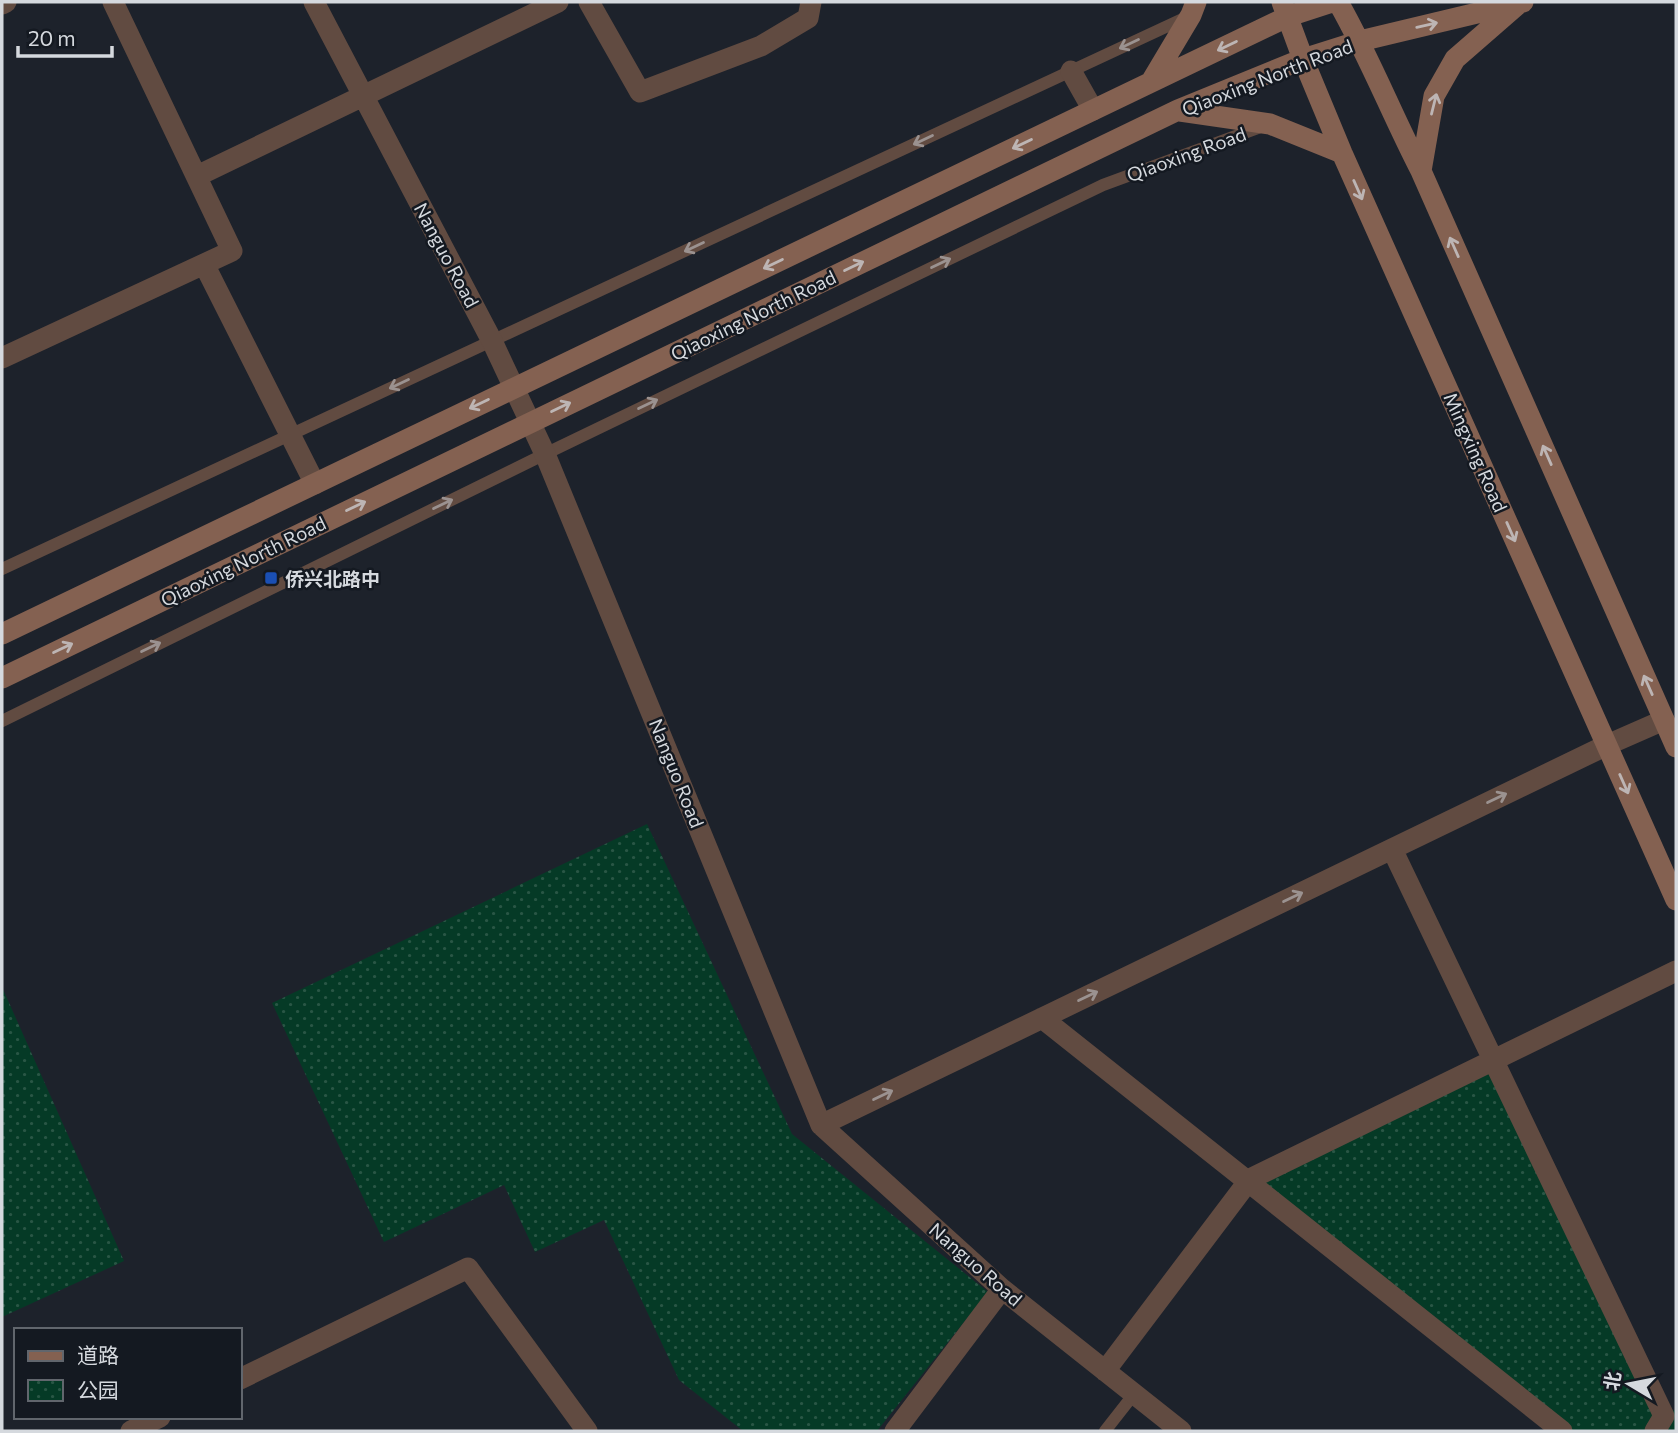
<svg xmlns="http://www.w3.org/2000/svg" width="1678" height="1433" font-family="Commissioner,'Noto Sans SC',sans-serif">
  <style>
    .park { fill: url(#park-dots) }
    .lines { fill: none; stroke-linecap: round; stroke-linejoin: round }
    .lane { stroke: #614b41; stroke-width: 12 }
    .street { stroke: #614b41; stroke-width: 21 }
    .secondary { stroke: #846151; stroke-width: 21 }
    .oneway { stroke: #bdb5b4 }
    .oneway2 { stroke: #9b9290 }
    .transit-dot { fill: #1a4fb4; stroke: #141921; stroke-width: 2.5 }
    .labels { text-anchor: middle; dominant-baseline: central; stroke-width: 5; stroke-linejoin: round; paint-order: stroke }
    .street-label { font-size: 19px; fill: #d5d9de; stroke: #141921 }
    .poi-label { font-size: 19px; font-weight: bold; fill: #d5d9de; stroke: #141921; text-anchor: start }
  </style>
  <defs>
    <pattern id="park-dots" width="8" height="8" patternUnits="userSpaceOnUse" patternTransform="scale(1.75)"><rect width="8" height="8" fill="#053a26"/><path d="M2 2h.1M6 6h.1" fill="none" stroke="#295645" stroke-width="1.8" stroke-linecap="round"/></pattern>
  </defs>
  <rect width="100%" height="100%" fill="#1d222b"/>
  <path class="park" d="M 647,824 L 792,1134 L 988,1292 L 877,1431 L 743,1431 L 679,1380 L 604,1220 L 535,1252 L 504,1185 L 384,1242 L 272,1003 Z
    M 2,987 L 124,1261 L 2,1317 Z
    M 1492,1060 L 1664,1416 L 1676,1409 L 1676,1431 L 1563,1431 L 1250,1179 Z"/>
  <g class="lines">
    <path class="lane" d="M 2,569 L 1187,17
      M 2,721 L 545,454 L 1103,185 L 1263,126
      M 1105,1431 L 1134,1394"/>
    <path class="street" d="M 314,2 L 492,341 L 545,454 L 821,1125 L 1002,1289 L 1181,1431
      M 589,2 L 640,92 L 761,46 L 808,18 L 811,2
      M 2,4 L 6,2
      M 1071,71 L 1093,110
      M 197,176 L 558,2
      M 204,264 L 315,484
      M 2,358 L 232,251 L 113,2
      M 1392,849 L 1664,1416 L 1655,1431
      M 1042,1018 L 1562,1431
      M 821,1125 L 1607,745 L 1664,720
      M 1105,1371 L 1250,1179 L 1676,971
      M 240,1379 L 468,1268 L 587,1431
      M 131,1431 L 160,1417
      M 895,1431 L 1002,1289"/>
    <path class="secondary" d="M 1282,2 L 1303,59 L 1342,153 L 1676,900
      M 1338,2 C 1369,56 1392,115 1421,171 L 1676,747
      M 1151,82 L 1191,15 L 1196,2
      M 1180,111 L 1270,124 L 1342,153
      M 1421,171 L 1434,96 L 1455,59 L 1517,5
      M 2,634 L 1289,16 L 1332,2
      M 2,678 L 1178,110 L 1303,59 L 1360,41 L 1523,2"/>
  </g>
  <defs><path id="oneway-shaft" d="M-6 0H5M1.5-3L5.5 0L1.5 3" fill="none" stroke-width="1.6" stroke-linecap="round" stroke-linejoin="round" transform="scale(1.75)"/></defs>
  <g class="oneway">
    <use href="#oneway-shaft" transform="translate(1427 25) rotate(-13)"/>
    <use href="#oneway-shaft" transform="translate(1227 46) rotate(154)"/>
    <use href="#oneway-shaft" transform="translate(1434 104) rotate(-76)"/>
    <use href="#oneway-shaft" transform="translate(1022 144) rotate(154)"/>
    <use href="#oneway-shaft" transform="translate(1358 190) rotate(66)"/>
    <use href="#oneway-shaft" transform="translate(1454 247) rotate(-114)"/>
    <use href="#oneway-shaft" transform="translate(773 264) rotate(154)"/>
    <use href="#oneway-shaft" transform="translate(854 266) rotate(-26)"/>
    <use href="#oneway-shaft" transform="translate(479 404) rotate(154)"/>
    <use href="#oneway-shaft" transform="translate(561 407) rotate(-26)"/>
    <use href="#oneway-shaft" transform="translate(1547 455) rotate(-114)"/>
    <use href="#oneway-shaft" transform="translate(356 506) rotate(-26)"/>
    <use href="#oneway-shaft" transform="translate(1511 532) rotate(66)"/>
    <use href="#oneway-shaft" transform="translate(63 648) rotate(-26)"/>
    <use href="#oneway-shaft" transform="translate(1648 685) rotate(-114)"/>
    <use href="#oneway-shaft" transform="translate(1624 784) rotate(66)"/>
  </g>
  <g class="oneway2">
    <use href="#oneway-shaft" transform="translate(1129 44) rotate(155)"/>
    <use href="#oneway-shaft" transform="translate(923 140) rotate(155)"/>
    <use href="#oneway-shaft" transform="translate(694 247) rotate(155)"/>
    <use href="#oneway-shaft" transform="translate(941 263) rotate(-26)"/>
    <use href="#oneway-shaft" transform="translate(399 384) rotate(155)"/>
    <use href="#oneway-shaft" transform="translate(648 404) rotate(-26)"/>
    <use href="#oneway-shaft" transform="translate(443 504) rotate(-26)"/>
    <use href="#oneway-shaft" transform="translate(151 647) rotate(-26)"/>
    <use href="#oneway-shaft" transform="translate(1497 798) rotate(-26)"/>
    <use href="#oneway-shaft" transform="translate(1293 897) rotate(-26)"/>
    <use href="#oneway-shaft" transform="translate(1088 996) rotate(-26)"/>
    <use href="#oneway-shaft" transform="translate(883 1095) rotate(-26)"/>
  </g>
  <rect class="transit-dot" x="264" y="571" width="14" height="14" rx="3.5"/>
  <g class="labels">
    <g class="street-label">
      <text transform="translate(1267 77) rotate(-21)">Qiaoxing North Road</text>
      <text transform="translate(1186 154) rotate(-20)">Qiaoxing Road</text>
      <text transform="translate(447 255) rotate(62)">Nanguo Road</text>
      <text transform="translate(753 315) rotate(-26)">Qiaoxing North Road</text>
      <text transform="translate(1476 452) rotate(66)">Mingxing Road</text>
      <text transform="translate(243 561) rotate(-26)">Qiaoxing North Road</text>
      <text transform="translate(677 773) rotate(68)">Nanguo Road</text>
      <text transform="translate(976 1264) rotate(41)">Nanguo Road</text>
    </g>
    <g class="poi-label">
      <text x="285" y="578">侨兴北路中</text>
    </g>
  </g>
  <rect width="1678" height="1433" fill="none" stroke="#d5d9de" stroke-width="7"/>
  <rect x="14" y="1328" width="228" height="91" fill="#141921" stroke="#61666d" stroke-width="2"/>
  <rect x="28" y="1351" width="35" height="10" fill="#846151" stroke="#61666d" stroke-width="2"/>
  <text x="77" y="1363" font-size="21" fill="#d5d9de">道路</text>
  <rect x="28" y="1380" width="35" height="21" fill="url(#park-dots)" stroke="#61666d" stroke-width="2"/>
  <text x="77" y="1398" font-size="21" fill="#d5d9de">公园</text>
  <g transform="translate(1629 1384) rotate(280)" stroke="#141921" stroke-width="5" paint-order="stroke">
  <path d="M0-5L12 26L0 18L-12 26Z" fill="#d5d9de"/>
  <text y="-10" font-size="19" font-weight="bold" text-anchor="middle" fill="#d5d9de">北</text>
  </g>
  <path d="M18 46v10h94v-10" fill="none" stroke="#d5d9de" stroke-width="3.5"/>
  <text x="28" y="46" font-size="21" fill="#d5d9de" stroke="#141921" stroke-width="5" paint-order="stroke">20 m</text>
</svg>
